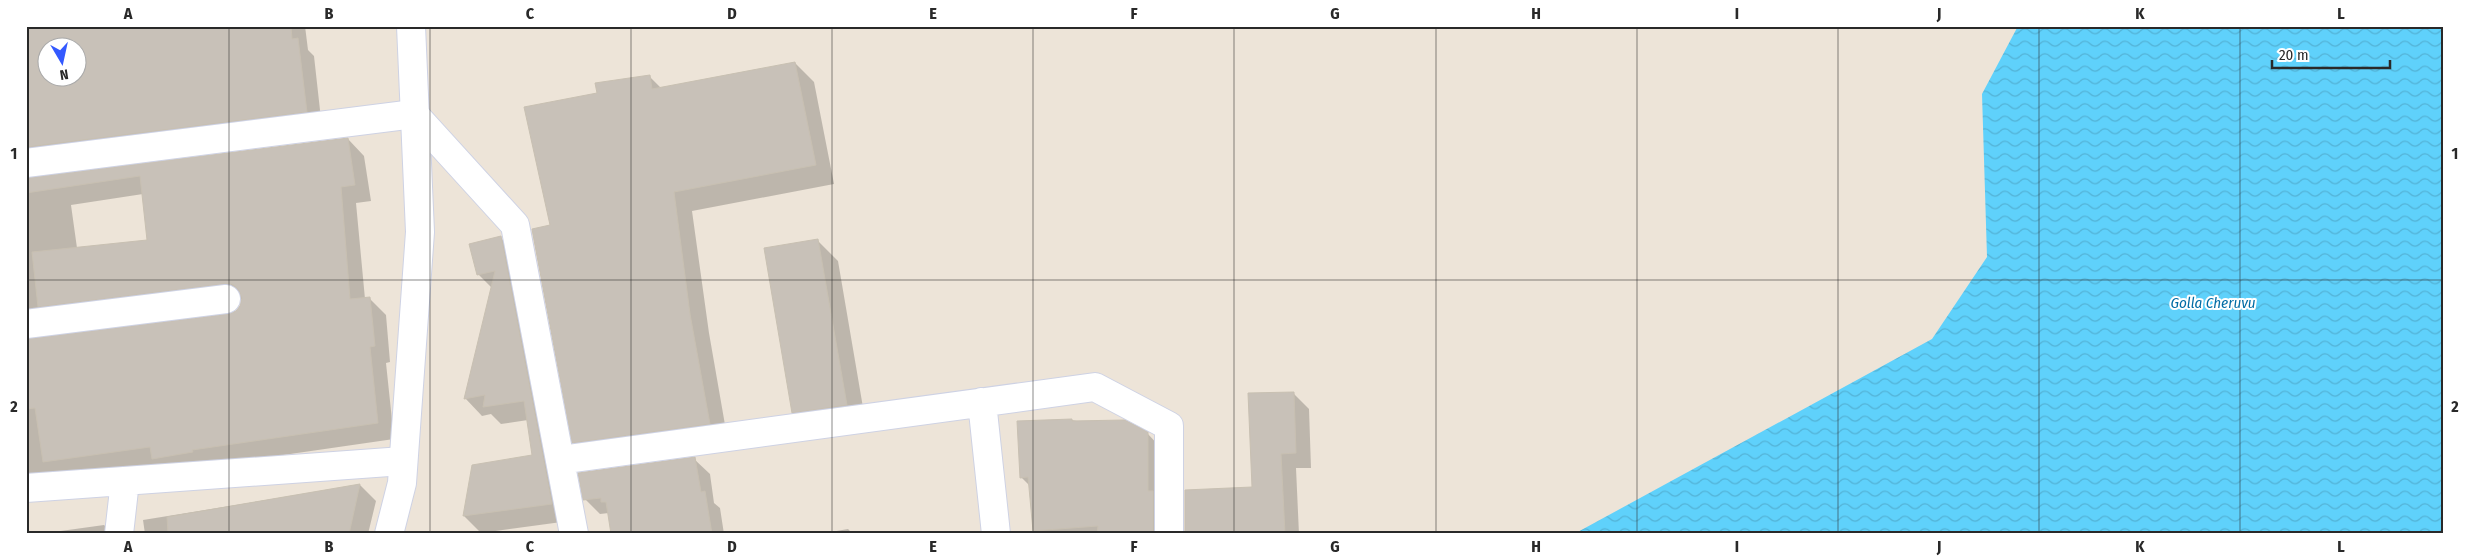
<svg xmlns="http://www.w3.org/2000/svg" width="2469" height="560" font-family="'Fira Sans Condensed',sans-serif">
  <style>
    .water { fill: url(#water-waves) }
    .shadow { fill: #0003; fill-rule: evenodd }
    .building { fill: #c8c1b8; stroke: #c8c0b2; fill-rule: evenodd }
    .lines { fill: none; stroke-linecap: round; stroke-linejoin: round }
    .street-casing { stroke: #ced2e4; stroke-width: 30 }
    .secondary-casing { stroke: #ced2e4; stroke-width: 30 }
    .street { stroke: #fff; stroke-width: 28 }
    .secondary { stroke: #fff; stroke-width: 28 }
    .grid { fill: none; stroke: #292929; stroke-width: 1; stroke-opacity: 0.55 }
    .labels { text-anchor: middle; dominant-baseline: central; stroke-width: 4; stroke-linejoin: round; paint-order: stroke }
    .water-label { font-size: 15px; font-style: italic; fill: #006ca5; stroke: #fff }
    .neatline { fill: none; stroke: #292929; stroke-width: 2 }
    .grid-label { font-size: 16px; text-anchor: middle; font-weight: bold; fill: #292929 }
  </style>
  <defs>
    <pattern id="water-waves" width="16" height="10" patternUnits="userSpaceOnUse" patternTransform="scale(1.25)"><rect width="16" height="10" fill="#5fd1fb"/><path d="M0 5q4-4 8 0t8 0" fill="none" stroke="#53b3d7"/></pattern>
  </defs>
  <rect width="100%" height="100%" fill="#ede4d8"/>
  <path class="water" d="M 2018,26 L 2443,26 L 2443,534 L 1574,534 L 1932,339 L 1987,257 L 1982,94 Z"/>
  <path class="shadow" d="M 26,26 L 305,26 L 308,50 L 314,56 L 322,128 L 28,173 L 27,180 L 348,139 L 364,156 L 371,201 L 356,203 L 365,299 L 369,298 L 386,315 L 390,362 L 386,363 L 394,439 L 208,466 L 170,475 L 158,464 L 26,483 ZM 48,48 L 78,48 L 78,78 L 48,78 ZM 143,194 L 149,241 L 77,248 L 71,205 ZM 242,299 L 241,306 L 237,312 L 228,316 L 27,341 L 28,334 L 41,324 Z
    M 795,63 L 814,82 L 834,184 L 692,211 L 709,333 L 728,442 L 593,461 L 574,442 L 551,226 L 598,94 L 649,76 L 662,89 Z
    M 501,238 L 518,255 L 569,521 L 481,533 L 464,516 L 473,466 L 534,456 L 528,420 L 501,424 L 491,414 L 482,416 L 465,398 L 492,288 L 478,274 Z
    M 818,241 L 838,261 L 866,425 L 813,432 L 793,412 Z
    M 1293,393 L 1309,409 L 1311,468 L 1296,468 L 1299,534 L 1192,534 L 1253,488 Z
    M 1071,420 L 1147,433 L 1162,449 L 1169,534 L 1034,534 L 1030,486 L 1021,477 Z
    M 694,459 L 710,474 L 714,503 L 720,508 L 724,534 L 612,534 L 609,513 L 600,514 L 585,499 Z
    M 360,485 L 376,501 L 368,534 L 145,534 L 143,520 Z
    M 104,525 L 113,534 L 39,534 Z
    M 848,529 L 853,534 L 819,534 Z"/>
  <path class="building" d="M 26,26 L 291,26 L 292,39 L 298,38 L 307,112 L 26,147 ZM 48,48 L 78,48 L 78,78 L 48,78 Z
    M 795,62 L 816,165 L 674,192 L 690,314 L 710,424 L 572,443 L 532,229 L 550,225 L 524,107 L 597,93 L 595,83 L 650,75 L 652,89 Z
    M 348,138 L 355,185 L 341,187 L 350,299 L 370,297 L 375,346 L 370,347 L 378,423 L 192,450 L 193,452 L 152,459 L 150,447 L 43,462 L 35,408 L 26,409 L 26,339 L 228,314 L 236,311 L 240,306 L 242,298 L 238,289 L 232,284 L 224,284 L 38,307 L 32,252 L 147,240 L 140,176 L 26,193 L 26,178 Z
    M 501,236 L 552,504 L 463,516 L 472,465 L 532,455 L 524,401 L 483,407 L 485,395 L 464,399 L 495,271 L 477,275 L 469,244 Z
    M 818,239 L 847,405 L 792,413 L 764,248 Z
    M 1294,392 L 1296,453 L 1281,454 L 1285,534 L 1185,534 L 1185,490 L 1252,487 L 1248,393 Z
    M 1072,419 L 1072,421 L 1125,420 L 1148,432 L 1148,491 L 1153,491 L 1153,534 L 1097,534 L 1098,526 L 1033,531 L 1028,477 L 1020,478 L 1017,421 Z
    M 695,457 L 701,492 L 705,491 L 712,534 L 611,534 L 606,502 L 601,502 L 601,498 L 583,500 L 578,473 Z
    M 360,484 L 349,534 L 168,534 L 167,517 Z"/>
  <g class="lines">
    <defs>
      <path id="street" d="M 26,163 L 414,114 L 515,225 L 574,534
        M 26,324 L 226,299
        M 982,402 L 996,534
        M 560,460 L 1095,387 L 1169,426 L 1169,534
        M 26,488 L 403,461
        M 119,534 L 125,481"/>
      <path id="secondary" d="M 389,534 L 402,483 L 420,232 L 411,26"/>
    </defs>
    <use href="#street" class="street-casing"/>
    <use href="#secondary" class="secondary-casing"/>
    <use href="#street" class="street"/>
    <use href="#secondary" class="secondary"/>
  </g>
  <path class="grid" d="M 229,26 L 229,534M 430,26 L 430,534M 631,26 L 631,534M 832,26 L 832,534M 1033,26 L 1033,534M 1234,26 L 1234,534M 1436,26 L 1436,534M 1637,26 L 1637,534M 1838,26 L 1838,534M 2039,26 L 2039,534M 2240,26 L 2240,534M 26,280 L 2443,280"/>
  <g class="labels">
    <g class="water-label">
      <text x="2213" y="303">Golla Cheruvu</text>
    </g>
  </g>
  <rect width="2469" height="560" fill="none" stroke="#ffffff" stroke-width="55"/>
  <g transform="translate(62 62) rotate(171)"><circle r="24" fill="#ffffff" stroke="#a9a9a9"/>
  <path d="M0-4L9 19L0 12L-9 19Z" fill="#3359ff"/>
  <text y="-8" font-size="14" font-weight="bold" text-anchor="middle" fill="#292929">N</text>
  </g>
  <path d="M2272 60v8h118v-8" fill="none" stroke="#292929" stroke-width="2.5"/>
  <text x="2279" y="60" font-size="15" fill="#292929" stroke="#ffffff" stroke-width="4" paint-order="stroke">20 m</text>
  <rect x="28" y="28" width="2414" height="504" class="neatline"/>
  <g class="grid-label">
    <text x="128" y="19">A</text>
    <text x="329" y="19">B</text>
    <text x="530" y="19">C</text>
    <text x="732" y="19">D</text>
    <text x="933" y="19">E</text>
    <text x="1134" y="19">F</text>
    <text x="1335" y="19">G</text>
    <text x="1536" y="19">H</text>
    <text x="1737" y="19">I</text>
    <text x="1939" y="19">J</text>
    <text x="2140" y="19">K</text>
    <text x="2341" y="19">L</text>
    <text x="14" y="159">1</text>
    <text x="2455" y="159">1</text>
    <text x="14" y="412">2</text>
    <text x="2455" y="412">2</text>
    <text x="128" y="552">A</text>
    <text x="329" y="552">B</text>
    <text x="530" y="552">C</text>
    <text x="732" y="552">D</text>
    <text x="933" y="552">E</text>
    <text x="1134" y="552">F</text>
    <text x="1335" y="552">G</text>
    <text x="1536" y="552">H</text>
    <text x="1737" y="552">I</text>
    <text x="1939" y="552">J</text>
    <text x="2140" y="552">K</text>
    <text x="2341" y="552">L</text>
  </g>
</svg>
